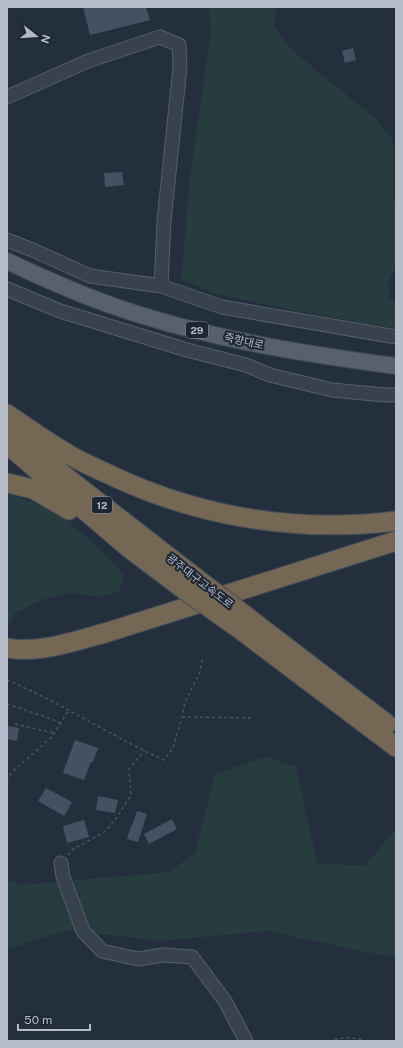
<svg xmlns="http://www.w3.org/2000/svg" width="403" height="1048" font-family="'Public Sans','Noto Sans KR',sans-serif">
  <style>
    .green { fill: #263c3f }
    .building { fill: #455162 }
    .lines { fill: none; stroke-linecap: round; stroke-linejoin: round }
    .minor-casing { stroke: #565f6c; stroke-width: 15 }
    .major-casing { stroke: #414a57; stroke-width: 18 }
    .highway-casing { stroke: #434c59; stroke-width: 21 }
    .path { stroke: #44595c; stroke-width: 1.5; stroke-dasharray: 3 3; stroke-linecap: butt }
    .minor { stroke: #38414e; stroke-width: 13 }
    .major { stroke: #56606e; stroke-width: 16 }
    .highway { stroke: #746855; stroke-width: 19 }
    .highway-bridge-casing { stroke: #434c59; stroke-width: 21; stroke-linecap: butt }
    .highway-bridge { stroke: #746855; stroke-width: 19 }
    .labels { text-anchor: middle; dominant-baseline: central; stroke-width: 4; stroke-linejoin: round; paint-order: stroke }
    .shield { fill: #1d2633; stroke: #878f9c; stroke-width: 1 }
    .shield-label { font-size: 10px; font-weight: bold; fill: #b4bcc9 }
    .street-label { font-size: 11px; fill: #b4bcc9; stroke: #1d2633 }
  </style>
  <rect width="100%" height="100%" fill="#242f3e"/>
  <path class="green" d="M 208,7 L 277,7 L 274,26 L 290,48 L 318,72 L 373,116 L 393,140 L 394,202 L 396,205 L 396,265 L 388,284 L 390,299 L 396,302 L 396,329 L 297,311 L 219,295 L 181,279 L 190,177 L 211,31 Z
    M 7,494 L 33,502 L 66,520 L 96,545 L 124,575 L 119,591 L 99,597 L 71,593 L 41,600 L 15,613 L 7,628 Z
    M 265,757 L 296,767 L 317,863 L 365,866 L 396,829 L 396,957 L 356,950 L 268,931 L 159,941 L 69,930 L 7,949 L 7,880 L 21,885 L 169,872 L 195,853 L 215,774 Z"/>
  <path class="building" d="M 83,7 L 146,7 L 150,20 L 90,35 Z
    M 353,48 L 356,60 L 345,63 L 342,51 Z
    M 122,172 L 124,185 L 105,187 L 104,173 Z
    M 7,726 L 19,728 L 17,741 L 7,739 Z
    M 75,740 L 98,748 L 93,762 L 91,762 L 84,780 L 63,773 Z
    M 46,788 L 72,802 L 64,816 L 38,801 Z
    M 98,796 L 118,800 L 115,813 L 96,810 Z
    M 137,811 L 147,814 L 138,842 L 127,839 L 131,826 L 132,826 Z
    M 172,819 L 177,829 L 149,844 L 144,834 Z
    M 84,820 L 89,837 L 67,843 L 63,826 Z"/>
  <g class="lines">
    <defs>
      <path id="minor" d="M 7,97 L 88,61 L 160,37 L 179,45 L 180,67 L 164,221 L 161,286
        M 7,240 L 35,251 L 90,276 L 161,286 L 222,307 L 396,337
        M 7,289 L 60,311 L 187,350 L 246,365 L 270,375 L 332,390 L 385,395 L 396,395
        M 61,863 L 63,877 L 83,931 L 102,951 L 138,959 L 163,955 L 192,957 L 225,1001 L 246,1041"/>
      <path id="major" d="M 7,261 C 45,279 83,296 122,309 C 211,339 304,354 396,366"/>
      <path id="highway" d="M 7,414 C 29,429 50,444 73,457 C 84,463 95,468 106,473 C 197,517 296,533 396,521
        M 7,427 L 62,474 L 200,581
        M 7,444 L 129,548 L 186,591
        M 7,483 L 33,489 L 69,510
        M 251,620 L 387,724
        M 241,630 L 396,747
        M 7,648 C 39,654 74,641 105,633 L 396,541"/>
    </defs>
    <use href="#minor" class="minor-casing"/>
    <use href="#major" class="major-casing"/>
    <use href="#highway" class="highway-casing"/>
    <path class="path" d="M 7,680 C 61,703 111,736 164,760 L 173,748 L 182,717 L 185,702 L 200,672 L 203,657
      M 7,704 L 46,717 L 60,723
      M 182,717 L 254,718
      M 15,724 L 54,733
      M 7,781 L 12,772 L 51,738 L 69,710
      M 68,855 L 72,850 L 106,831 L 117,817 L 131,795 L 129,769 L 144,751
      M 329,1041 C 341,1037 354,1037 366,1041"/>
    <use href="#minor" class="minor"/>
    <use href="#major" class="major"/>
    <use href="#highway" class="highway"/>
    <defs>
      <path id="highway-bridge" d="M 200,581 L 251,620
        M 186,591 L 241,630"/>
    </defs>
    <use href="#highway-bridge" class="highway-bridge-casing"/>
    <use href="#highway-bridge" class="highway-bridge"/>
  </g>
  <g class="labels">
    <g class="shield">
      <rect x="186" y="322" width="22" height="16" rx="3"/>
      <rect x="92" y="497" width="20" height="16" rx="3"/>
    </g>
    <g class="shield-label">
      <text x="197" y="330">29</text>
      <text x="102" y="505">12</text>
    </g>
    <g class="street-label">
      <text transform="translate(244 341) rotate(12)">죽향대로</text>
      <text transform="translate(200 581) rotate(38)">광주대구고속도로</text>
    </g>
  </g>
  <rect width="403" height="1048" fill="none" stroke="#b4bcc9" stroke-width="16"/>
  <g transform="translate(36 36) rotate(107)" stroke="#1d2633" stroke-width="3" paint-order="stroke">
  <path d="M0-3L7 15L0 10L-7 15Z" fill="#b4bcc9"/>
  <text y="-6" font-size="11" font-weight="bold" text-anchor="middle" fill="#b4bcc9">N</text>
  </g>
  <path d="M18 1024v6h72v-6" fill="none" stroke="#b4bcc9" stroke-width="2"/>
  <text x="24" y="1024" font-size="12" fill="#b4bcc9" stroke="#1d2633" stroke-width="3" paint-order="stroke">50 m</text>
</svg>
